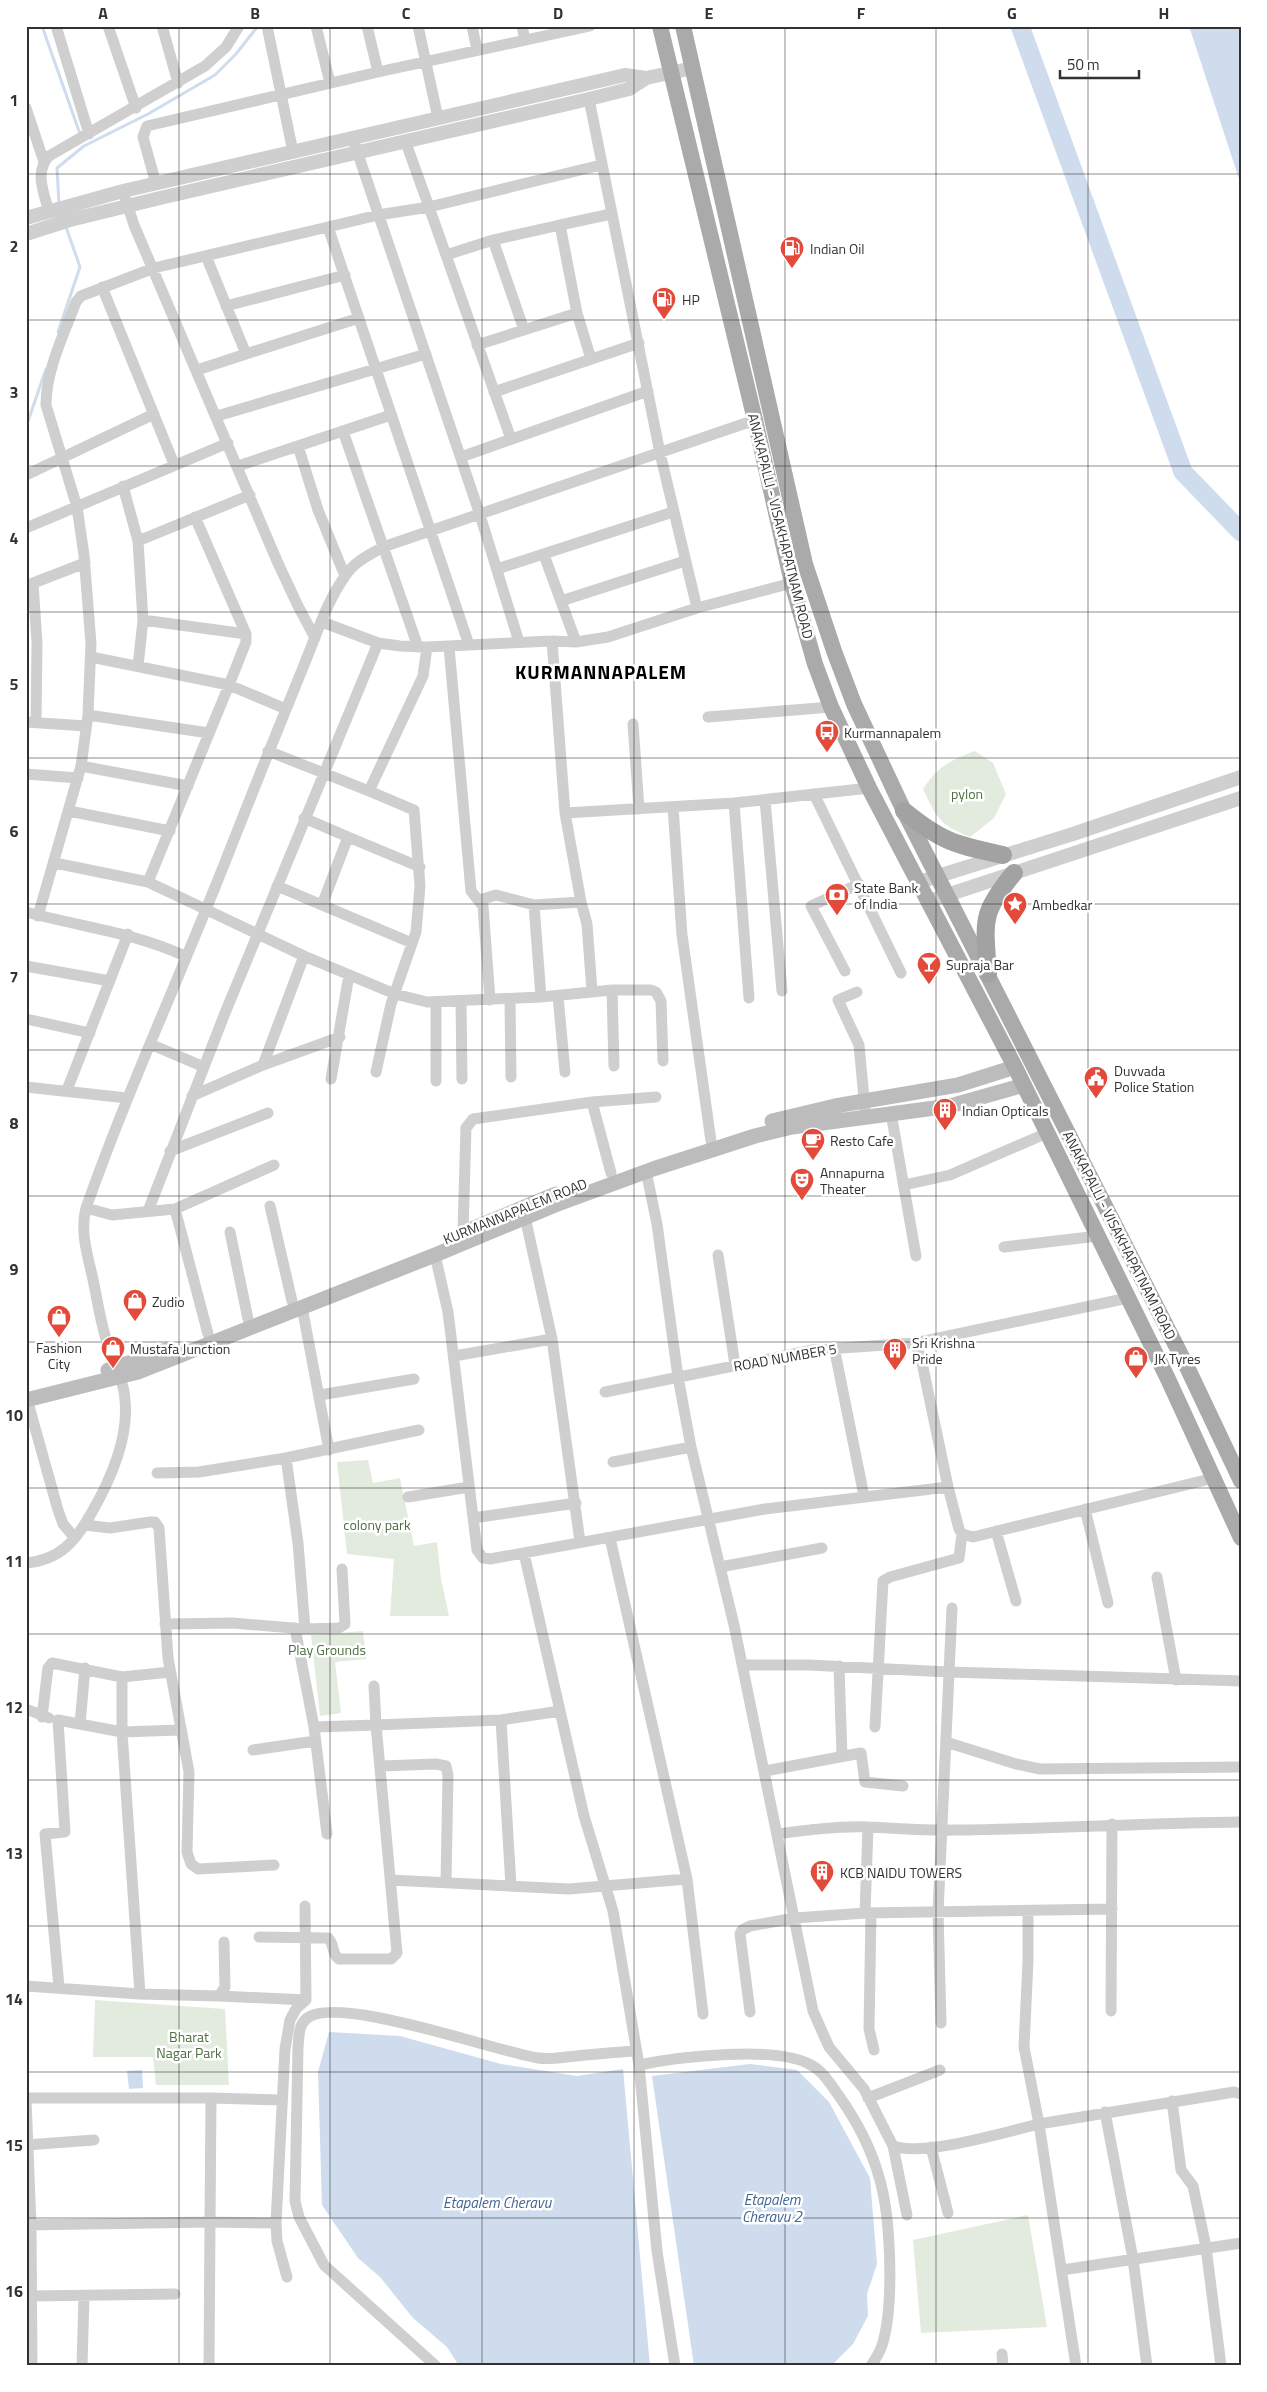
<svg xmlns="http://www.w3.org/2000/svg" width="1267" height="2392" font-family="'Titillium Web',sans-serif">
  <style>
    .green { fill: #e3ebde }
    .water { fill: #cedced }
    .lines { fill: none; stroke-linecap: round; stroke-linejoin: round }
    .stream { stroke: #cedced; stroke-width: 3 }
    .river { stroke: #cedced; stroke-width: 19 }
    .minor { stroke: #cfcfcf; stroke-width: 11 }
    .tertiary { stroke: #cfcfcf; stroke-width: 14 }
    .secondary { stroke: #bcbcbc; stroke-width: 15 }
    .primary { stroke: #aaa; stroke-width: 16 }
    .trunk { stroke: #a2a2a2; stroke-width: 18 }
    .grid { fill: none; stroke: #323232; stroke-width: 1; stroke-opacity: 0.55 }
    .labels { text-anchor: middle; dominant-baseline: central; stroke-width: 5; stroke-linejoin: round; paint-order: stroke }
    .poi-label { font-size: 14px; fill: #323232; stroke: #fff; text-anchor: start }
    .street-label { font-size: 14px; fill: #323232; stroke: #fff }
    .park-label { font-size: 14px; fill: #4d6e3f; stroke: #fff }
    .water-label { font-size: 15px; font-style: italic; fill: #406594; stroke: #fff }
    .district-label { font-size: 19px; font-weight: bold; letter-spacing: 1px; fill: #000; stroke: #fff }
    .neatline { fill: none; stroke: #323232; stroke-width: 2 }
    .grid-label { font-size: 16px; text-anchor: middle; font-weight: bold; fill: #323232 }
  </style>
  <rect width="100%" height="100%" fill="#fff"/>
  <path class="green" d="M 975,751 L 993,763 L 1006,794 L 994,818 L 970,837 C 939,824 938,820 923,789 C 938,766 951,760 975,751 Z
    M 368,1460 L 373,1483 L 400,1478 L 414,1546 L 437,1542 L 441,1579 L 449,1616 L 390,1616 L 394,1559 L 347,1554 L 337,1462 Z
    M 363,1631 L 366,1659 L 335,1662 L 341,1713 L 320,1716 L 311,1635 Z
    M 95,2000 L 225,2009 L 229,2085 L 156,2085 L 153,2057 L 93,2057 Z
    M 1028,2215 L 1047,2327 L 921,2333 L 913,2240 Z"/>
  <path class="water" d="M 1189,26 L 1241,26 L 1241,185 Z
    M 329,2032 L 400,2036 L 501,2064 L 577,2076 L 623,2069 L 650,2366 L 459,2366 L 447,2347 L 413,2318 L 380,2277 L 358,2258 L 322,2205 L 318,2072 Z
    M 750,2064 L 797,2070 L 829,2102 L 870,2178 L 877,2264 L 867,2294 L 868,2316 L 853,2344 L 831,2366 L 694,2366 L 652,2076 Z
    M 142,2070 L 143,2088 L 129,2089 L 127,2071 Z"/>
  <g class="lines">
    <path class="stream" d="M 42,26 L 80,134
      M 59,204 L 57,168 L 84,146 L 148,114 L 215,75 L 236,54 L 258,26
      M 58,332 L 80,267 L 65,224
      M 26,427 L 46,369"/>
    <path class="river" d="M 1020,26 L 1183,472 L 1241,532"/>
    <path class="minor" d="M 56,26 L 89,134
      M 108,26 L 136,108
      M 162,26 L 178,83
      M 267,26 L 293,152
      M 316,26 L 330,83
      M 367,26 L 378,72
      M 418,26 L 438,118
      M 472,26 L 477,50
      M 522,26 L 525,40
      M 589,99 L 660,453 L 697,608
      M 26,108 L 44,162
      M 406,143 L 429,207 L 378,215 L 328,227 L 469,645
      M 355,145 L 480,515 L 519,642
      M 156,184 L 143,137 L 147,126 L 378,72 L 590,26
      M 123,191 L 134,225 L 277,561 L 298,606 L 315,638
      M 49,212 C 44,193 34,172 49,156 L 205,66 L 226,47 L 239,26
      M 493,240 L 524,330
      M 446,255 L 493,240 L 560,225
      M 206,256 L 246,354 L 359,318
      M 102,287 L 174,464
      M 226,306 L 345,275
      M 477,345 L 577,313
      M 591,359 L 577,313 L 560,225 L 611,214
      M 197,370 L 246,354
      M 494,392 L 639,343
      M 217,416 L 426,354
      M 343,431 L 418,647
      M 511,439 L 429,207 L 601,165
      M 298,446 L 318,510 L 345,576
      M 461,457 L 648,391
      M 238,466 L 391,415
      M 26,475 L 154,414
      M 123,486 L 138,541 L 143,620 L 138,666
      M 195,517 L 246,634 L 246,642 L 229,685 L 286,709
      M 26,528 L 228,443
      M 138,541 L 250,495
      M 544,555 L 576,642
      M 497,569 L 673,512
      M 33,583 L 37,643 L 36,722
      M 28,585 L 85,563
      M 561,601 L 685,561
      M 143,620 L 246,634
      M 322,622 L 378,643 L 400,646 L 427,647 L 552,641 L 576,642 L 608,637 L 697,608 L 792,583
      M 552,641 L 565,813 L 734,803 L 869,788
      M 449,647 L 471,891 L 483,906 L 490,1000
      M 88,715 L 209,733
      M 708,717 L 831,707
      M 26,722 L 86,726
      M 633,724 L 639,809
      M 268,751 L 369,791
      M 81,766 L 188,786
      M 26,774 L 78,778
      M 814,794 L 901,973
      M 765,800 L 782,991
      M 734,803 L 749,998
      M 673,807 L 682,935 L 711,1141
      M 69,811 L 170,831
      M 565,813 L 581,902 L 587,924 L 592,991
      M 304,818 L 348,837
      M 55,863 L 148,882 L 229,685 L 91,657
      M 148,882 L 304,956 L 395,994 L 427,1002 L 541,997 L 612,990 L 651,990 L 656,992 L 661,1001 L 663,1061
      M 277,886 L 322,905
      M 479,900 L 496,895 L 534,905 L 581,902
      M 534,905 L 541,997
      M 26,912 C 82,927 132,932 185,956
      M 38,916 L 81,766 L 88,715 L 91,644 L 84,555 L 77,507 L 46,405 C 46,370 64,334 76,302 L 81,296 L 154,268 L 328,227
      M 412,943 L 322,905 L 348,837 L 420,867
      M 26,966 L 110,981
      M 845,971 L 811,906 L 859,884
      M 612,990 L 614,1066
      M 857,992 L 838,1000 L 859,1045 L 865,1109
      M 558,996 L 565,1072
      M 510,999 L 511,1077
      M 461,1001 L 462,1079
      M 436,1003 L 436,1081
      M 26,1019 L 90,1033
      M 150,1044 L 204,1067
      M 263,1065 L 304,956
      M 376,1072 L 391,1004 L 416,932 L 420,886 L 414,810 L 369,791 L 423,676 L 427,647
      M 331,1079 L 349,975
      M 26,1087 L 127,1098
      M 67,1090 L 128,934
      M 192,1096 L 263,1065 L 340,1037
      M 592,1102 L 611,1173
      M 891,1113 L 916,1256
      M 170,1151 L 268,1113
      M 646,1171 L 657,1224 L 678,1377 L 691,1447 L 734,1625 L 813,2011 L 829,2047 L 864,2089 L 893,2146 L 907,2215
      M 904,1185 L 950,1175 L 1047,1133
      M 270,1206 L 292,1301
      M 86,1208 L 112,1215 L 175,1209 L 274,1165
      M 175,1209 L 208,1334
      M 148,1211 L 225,1013 L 378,643
      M 525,1217 L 552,1339 L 580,1542
      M 230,1232 L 248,1319
      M 463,1232 L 466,1128 L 473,1119 L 592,1102 L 656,1097
      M 1004,1247 L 1098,1236
      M 435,1255 L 448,1312 L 477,1550 L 483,1558 L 490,1559 L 765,1509 L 948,1487 L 921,1358 L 915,1343
      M 718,1255 L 735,1365
      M 302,1307 L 329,1450
      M 834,1347 L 864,1496
      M 454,1356 L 552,1339
      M 605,1392 L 813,1350 L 915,1343 L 1128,1298
      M 320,1395 L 414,1379
      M 27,1399 L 58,1510 L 63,1524 L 74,1537
      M 613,1462 L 691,1447
      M 157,1473 L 199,1472 L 286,1458 L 419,1430
      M 948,1487 L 959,1529 L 962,1534 L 973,1537 L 1214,1478
      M 408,1497 L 469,1487
      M 1085,1509 L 1108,1603
      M 473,1518 L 576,1503
      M 85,1525 L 110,1528 L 150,1522 L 155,1522 L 159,1528 L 168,1658 L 189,1772 L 187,1852 L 191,1864 L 198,1869 L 274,1865
      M 996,1531 L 1016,1601
      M 610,1538 L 687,1879 L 703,2014
      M 524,1553 L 584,1816 L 613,1911 L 639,2065 L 657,2251 L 675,2366
      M 26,1563 C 60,1560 76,1541 92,1512 C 111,1479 129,1439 125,1400 C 124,1379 113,1362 107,1342 C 100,1321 97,1297 92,1275 C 87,1253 80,1231 86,1208 C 129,1086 184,968 231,847 C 255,786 279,726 304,665 C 316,636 326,603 345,576 C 354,562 369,555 383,547 L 755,420
      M 720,1567 L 822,1548
      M 1157,1577 L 1176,1680
      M 165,1624 L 233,1623 L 305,1629 L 298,1543 L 286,1458
      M 295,1628 L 314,1727 L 327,1834
      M 305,1629 L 339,1628 L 345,1624 L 342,1569
      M 742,1665 L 809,1665 L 949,1672 L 1241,1681
      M 839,1666 L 842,1756
      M 122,1677 L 122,1732 L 180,1730
      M 374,1686 L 376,1725 L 501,1720
      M 26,1709 L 49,1718
      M 42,1717 L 48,1668 L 52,1663 L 122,1677 L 170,1672
      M 80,1724 L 85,1668
      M 875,1727 L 883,1581 L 890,1577 L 959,1558 L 962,1534
      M 946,1742 L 1016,1764 L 1040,1769 L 1241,1767
      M 253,1750 L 315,1741
      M 381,1766 L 436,1764 L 446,1766 L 448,1775 L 446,1882
      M 765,1771 L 861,1753 L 865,1782 L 903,1786
      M 777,1834 C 807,1830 837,1826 868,1827 C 897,1828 926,1831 955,1830 C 1051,1829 1145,1823 1241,1822
      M 391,1880 L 569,1889 L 687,1879
      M 511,1886 L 501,1720 L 560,1711
      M 1028,1912 L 1028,1961 L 1024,2047 L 1039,2124 L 1234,2092 L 1241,2094
      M 865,1913 L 868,1827
      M 871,1913 L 869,2029 L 874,2050
      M 259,1937 L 328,1938 C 335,1944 331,1954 339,1959 L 391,1959 L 397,1953 L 376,1725 L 314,1727
      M 26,1986 L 140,1994 L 219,1996 L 225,1987 L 224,1942
      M 59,1987 L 45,1834 L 65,1832 L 58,1720 L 122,1732 L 140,1994
      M 219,1996 L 306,2000
      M 1111,2011 L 1112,1824
      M 750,2012 L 740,1934 L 742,1930 L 750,1926 L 795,1918 L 865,1913 L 1112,1909
      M 941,2023 L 938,1912 L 952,1608
      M 639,2065 C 678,2057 777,2045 811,2065 C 823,2071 831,2085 839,2096 C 856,2120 871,2148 879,2177 C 891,2216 894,2303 883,2342 C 881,2351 876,2358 871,2366
      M 26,2098 L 211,2098 L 210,2222 L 26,2225
      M 211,2098 L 281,2100
      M 868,2098 L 940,2070
      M 26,2099 L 31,2225 L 32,2366
      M 1172,2101 L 1181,2170 L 1193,2186 L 1206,2247 L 1221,2366
      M 1105,2112 L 1133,2259 L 1147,2366
      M 26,2145 L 94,2140
      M 893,2146 C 923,2157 1005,2132 1039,2124 L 1076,2366
      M 931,2147 L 948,2213
      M 276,2223 L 277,2241 L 287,2277
      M 1062,2270 L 1241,2243
      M 32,2296 L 175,2294
      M 1002,2354 L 1003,2366
      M 82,2366 L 84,2296
      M 209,2366 L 210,2222 L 276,2223 L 285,2049 L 290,2020 L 296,2009 L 306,2000 L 305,1906
      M 436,2366 L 324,2265 L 299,2217 L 295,2201 L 298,2048 C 299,2038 298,2026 306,2019 C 335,1993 498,2052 538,2058 C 551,2060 563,2057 576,2056 C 596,2054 616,2052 636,2051"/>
    <path class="tertiary" d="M 26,218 L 123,191 L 625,75 L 646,78
      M 26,234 L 70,220 L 160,198 L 589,99 L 629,89 L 646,78 L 693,68
      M 919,882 L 1073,834 L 1241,777
      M 929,901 L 1241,798"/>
    <path class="secondary" d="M 772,1121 L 835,1106 L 958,1085 L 1015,1067
      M 474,1228 L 556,1194
      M 108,1370 L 166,1350
      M 26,1400 L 138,1372 L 435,1255 L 555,1205 L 653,1169 L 755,1136 L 792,1127 L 950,1106 L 1024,1085"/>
    <path class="primary" d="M 660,26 L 755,420 L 792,583 L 815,664 L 831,707 L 869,788 L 1015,1067 L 1168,1379 L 1241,1538
      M 683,26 L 805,564 L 834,651 L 854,704 L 904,811 L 1188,1369 L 1241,1481"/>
    <path class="trunk" d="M 904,811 C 942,842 956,845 1003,855
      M 988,974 C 985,922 979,915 1014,873"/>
  </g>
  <path class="grid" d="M 179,26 L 179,2366M 330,26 L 330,2366M 482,26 L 482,2366M 634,26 L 634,2366M 785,26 L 785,2366M 936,26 L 936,2366M 1088,26 L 1088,2366M 26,174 L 1241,174M 26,320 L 1241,320M 26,466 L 1241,466M 26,612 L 1241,612M 26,758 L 1241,758M 26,904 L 1241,904M 26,1050 L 1241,1050M 26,1196 L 1241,1196M 26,1342 L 1241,1342M 26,1488 L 1241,1488M 26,1634 L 1241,1634M 26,1780 L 1241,1780M 26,1926 L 1241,1926M 26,2072 L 1241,2072M 26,2218 L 1241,2218"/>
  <defs>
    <symbol id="fuel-pin" viewBox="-11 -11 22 30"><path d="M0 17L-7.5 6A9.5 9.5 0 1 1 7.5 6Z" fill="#e34a3a" stroke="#fff"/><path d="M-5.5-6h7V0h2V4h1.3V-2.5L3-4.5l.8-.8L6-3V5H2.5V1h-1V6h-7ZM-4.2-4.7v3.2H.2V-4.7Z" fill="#fff"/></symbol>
    <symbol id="bus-pin" viewBox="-11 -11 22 30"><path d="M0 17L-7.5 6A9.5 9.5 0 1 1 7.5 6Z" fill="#e34a3a" stroke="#fff"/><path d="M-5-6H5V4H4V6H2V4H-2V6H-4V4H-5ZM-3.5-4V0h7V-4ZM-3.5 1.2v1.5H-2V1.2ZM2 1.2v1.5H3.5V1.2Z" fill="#fff"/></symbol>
    <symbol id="bank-pin" viewBox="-11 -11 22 30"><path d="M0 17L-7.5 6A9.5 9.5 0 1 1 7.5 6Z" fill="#e34a3a" stroke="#fff"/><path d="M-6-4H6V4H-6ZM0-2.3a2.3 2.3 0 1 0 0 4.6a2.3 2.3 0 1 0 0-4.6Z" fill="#fff"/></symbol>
    <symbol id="sight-pin" viewBox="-11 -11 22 30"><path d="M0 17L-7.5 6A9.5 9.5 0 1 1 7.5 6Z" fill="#e34a3a" stroke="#fff"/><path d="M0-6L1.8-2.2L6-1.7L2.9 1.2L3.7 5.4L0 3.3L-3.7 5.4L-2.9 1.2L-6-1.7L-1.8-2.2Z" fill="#fff"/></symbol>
    <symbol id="bar-pin" viewBox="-11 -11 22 30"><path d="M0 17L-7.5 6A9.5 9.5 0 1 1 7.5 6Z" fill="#e34a3a" stroke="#fff"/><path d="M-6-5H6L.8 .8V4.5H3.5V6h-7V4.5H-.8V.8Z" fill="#fff"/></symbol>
    <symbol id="civic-pin" viewBox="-11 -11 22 30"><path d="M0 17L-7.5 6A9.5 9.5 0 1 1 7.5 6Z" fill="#e34a3a" stroke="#fff"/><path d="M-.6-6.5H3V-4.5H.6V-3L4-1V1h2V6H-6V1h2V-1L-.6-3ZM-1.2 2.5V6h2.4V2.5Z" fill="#fff"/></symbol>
    <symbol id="building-pin" viewBox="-11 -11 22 30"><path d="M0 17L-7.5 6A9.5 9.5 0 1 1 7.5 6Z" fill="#e34a3a" stroke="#fff"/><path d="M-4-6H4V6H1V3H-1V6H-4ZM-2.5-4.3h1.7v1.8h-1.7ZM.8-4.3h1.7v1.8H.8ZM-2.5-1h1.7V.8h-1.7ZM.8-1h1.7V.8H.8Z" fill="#fff"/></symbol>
    <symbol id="cafe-pin" viewBox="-11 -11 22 30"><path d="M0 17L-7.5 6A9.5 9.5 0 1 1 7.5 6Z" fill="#e34a3a" stroke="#fff"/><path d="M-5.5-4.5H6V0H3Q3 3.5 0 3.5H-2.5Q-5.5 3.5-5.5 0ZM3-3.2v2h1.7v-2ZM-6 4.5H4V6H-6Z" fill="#fff"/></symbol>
    <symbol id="theatre-pin" viewBox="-11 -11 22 30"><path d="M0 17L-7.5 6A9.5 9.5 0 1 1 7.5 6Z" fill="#e34a3a" stroke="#fff"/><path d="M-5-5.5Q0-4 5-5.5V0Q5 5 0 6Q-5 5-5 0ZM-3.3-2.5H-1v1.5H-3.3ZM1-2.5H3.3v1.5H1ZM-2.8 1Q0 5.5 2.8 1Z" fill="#fff"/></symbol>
    <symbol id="shop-pin" viewBox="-11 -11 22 30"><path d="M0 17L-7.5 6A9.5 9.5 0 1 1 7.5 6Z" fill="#e34a3a" stroke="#fff"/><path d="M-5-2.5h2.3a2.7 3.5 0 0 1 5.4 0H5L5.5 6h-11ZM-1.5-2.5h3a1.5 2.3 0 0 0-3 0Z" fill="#fff"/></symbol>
  </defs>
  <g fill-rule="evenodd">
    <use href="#fuel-pin" x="778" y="234" width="28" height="38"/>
    <use href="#fuel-pin" x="650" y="285" width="28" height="38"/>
    <use href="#bus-pin" x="813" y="718" width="28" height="38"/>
    <use href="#bank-pin" x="823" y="881" width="28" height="38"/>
    <use href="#sight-pin" x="1001" y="890" width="28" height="38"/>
    <use href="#bar-pin" x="915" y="950" width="28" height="38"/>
    <use href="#civic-pin" x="1082" y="1064" width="28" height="38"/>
    <use href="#building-pin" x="931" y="1096" width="28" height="38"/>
    <use href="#cafe-pin" x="799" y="1126" width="28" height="38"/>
    <use href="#theatre-pin" x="788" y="1166" width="28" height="38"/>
    <use href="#shop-pin" x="121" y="1287" width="28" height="38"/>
    <use href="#shop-pin" x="45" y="1303" width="28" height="38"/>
    <use href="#shop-pin" x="99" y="1334" width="28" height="38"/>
    <use href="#building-pin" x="881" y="1336" width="28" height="38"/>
    <use href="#shop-pin" x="1122" y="1344" width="28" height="38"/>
    <use href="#building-pin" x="808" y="1858" width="28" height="38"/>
  </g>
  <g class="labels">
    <g class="poi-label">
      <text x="810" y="248">Indian Oil</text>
      <text x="682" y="299">HP</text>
      <text x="844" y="732">Kurmannapalem</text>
      <text x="854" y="887">State Bank<tspan x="854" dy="16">of India</tspan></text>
      <text x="1032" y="904">Ambedkar</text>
      <text x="946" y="964">Supraja Bar</text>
      <text x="1114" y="1070">Duvvada<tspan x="1114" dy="16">Police Station</tspan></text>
      <text x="962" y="1110">Indian Opticals</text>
      <text x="830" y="1140">Resto Cafe</text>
      <text x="820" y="1172">Annapurna<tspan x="820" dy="16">Theater</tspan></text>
      <text x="152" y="1301">Zudio</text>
      <text x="912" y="1342">Sri Krishna<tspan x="912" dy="16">Pride</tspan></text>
      <text x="59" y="1347" text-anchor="middle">Fashion<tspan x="59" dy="16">City</tspan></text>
      <text x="130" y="1348">Mustafa Junction</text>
      <text x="1154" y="1358">JK Tyres</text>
      <text x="840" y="1872">KCB NAIDU TOWERS</text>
    </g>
    <g class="street-label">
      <text transform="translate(781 526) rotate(76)">ANAKAPALLI - VISAKHAPATNAM ROAD</text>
      <text transform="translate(515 1211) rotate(-22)">KURMANNAPALEM ROAD</text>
      <text transform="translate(1120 1235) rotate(63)">ANAKAPALLI - VISAKHAPATNAM ROAD</text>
      <text transform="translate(785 1357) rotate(-10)">ROAD NUMBER 5</text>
    </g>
    <g class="park-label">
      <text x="967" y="793">pylon</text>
      <text x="377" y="1524">colony park</text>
      <text x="327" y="1649">Play Grounds</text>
      <text x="189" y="2036">Bharat<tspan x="189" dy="16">Nagar Park</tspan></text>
    </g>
    <g class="water-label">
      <text x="772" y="2199">Etapalem<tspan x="772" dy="17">Cheravu 2</tspan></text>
      <text x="497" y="2202">Etapalem Cheravu</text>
    </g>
    <g class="district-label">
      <text x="601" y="671">KURMANNAPALEM</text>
    </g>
  </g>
  <rect width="1267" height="2392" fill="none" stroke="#ffffff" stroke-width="55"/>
  <path d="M1060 70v8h79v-8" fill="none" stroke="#323232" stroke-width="2.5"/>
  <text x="1067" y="70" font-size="15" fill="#323232" stroke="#ffffff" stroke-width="4" paint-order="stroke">50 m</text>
  <rect x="28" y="28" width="1212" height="2336" class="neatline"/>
  <g class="grid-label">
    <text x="103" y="19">A</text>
    <text x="255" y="19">B</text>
    <text x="406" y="19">C</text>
    <text x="558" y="19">D</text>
    <text x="709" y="19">E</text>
    <text x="861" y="19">F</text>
    <text x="1012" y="19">G</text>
    <text x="1164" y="19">H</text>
    <text x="14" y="106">1</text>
    <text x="14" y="252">2</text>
    <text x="14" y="398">3</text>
    <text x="14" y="544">4</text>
    <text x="14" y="690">5</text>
    <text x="14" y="837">6</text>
    <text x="14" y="983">7</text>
    <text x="14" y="1129">8</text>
    <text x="14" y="1275">9</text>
    <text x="14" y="1421">10</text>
    <text x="14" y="1567">11</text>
    <text x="14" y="1713">12</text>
    <text x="14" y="1859">13</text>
    <text x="14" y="2005">14</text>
    <text x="14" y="2151">15</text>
    <text x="14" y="2297">16</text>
  </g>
</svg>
